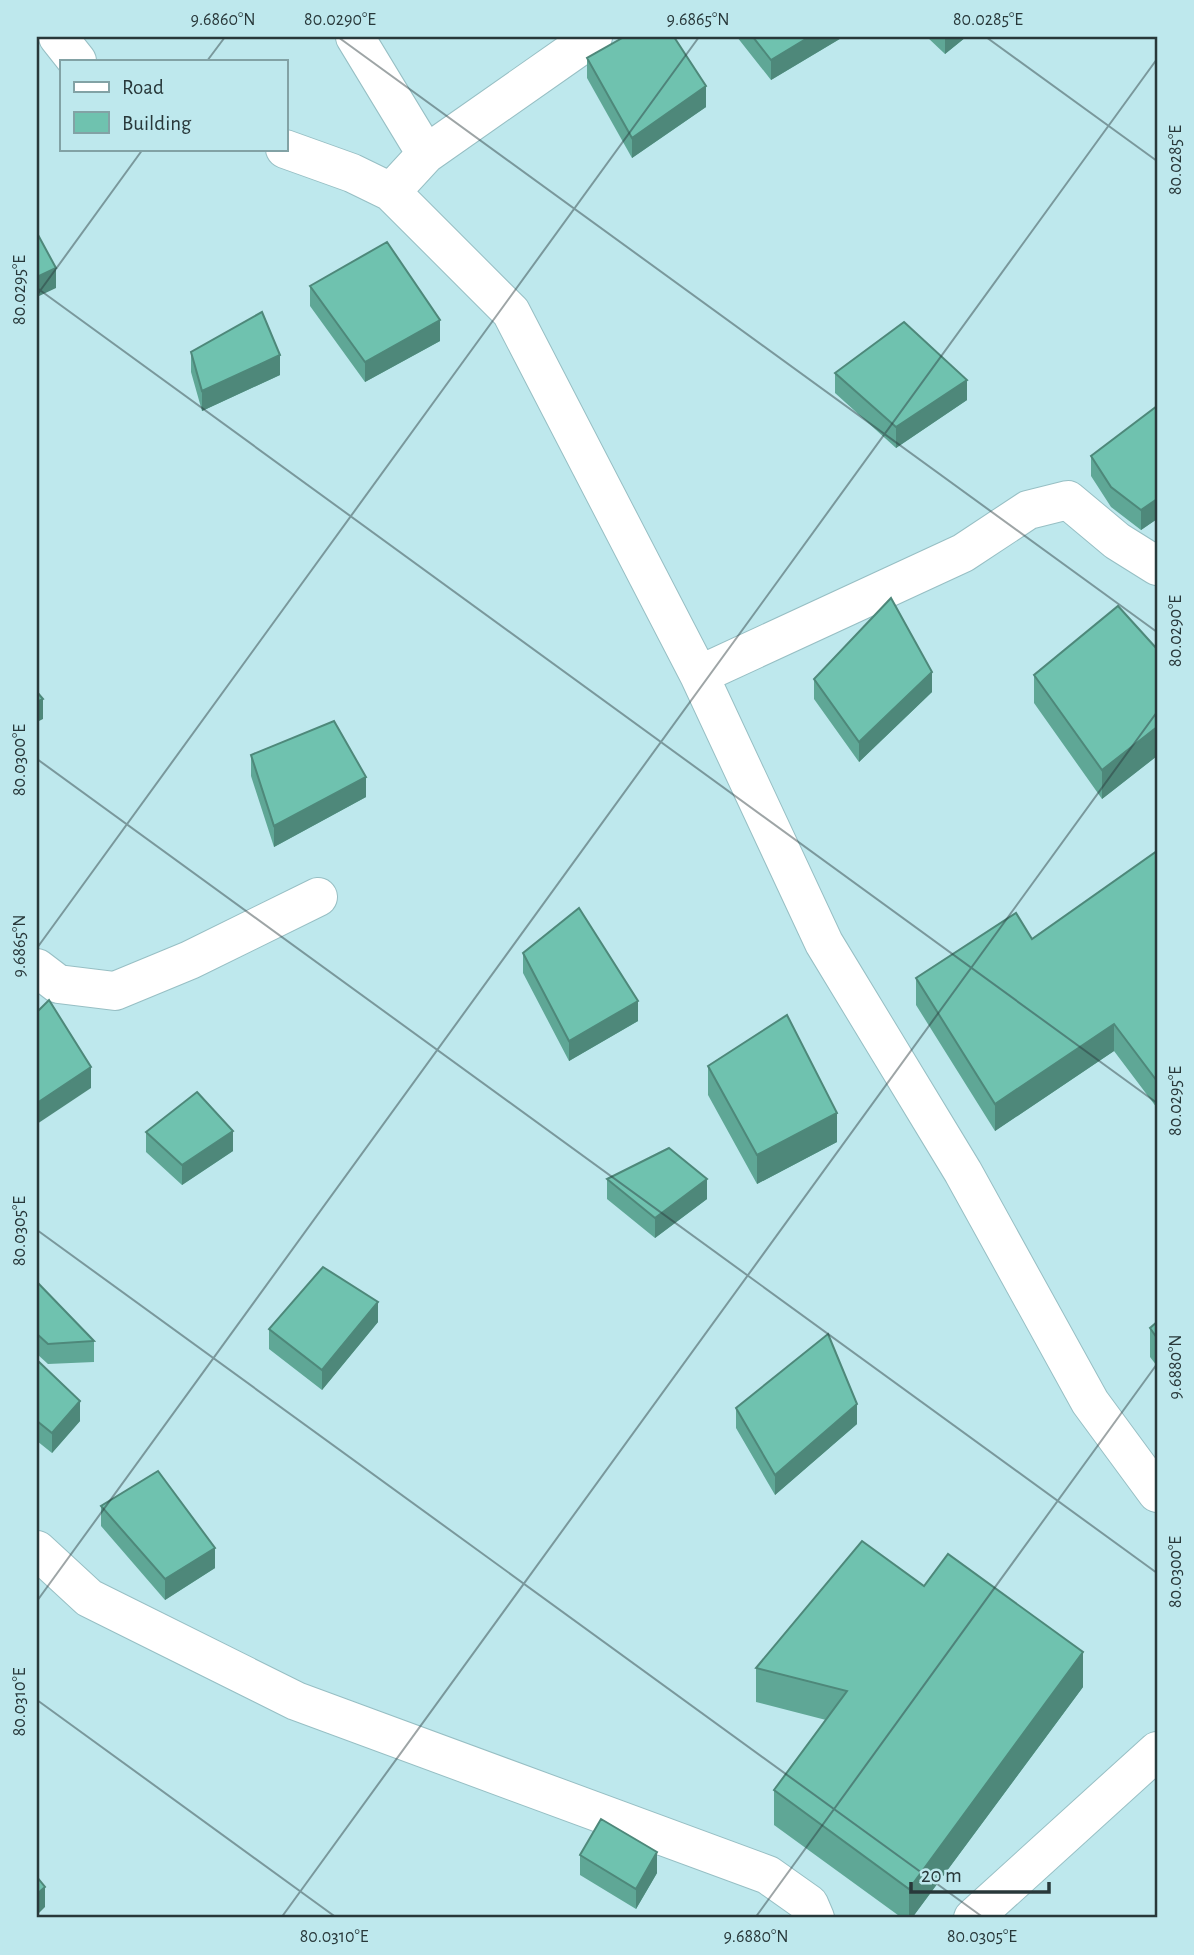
<svg xmlns="http://www.w3.org/2000/svg" width="1194" height="1955" font-family="'Alegreya Sans',sans-serif">
  <style>
    .lines { fill: none; stroke-linecap: round; stroke-linejoin: round }
    .minor-casing { stroke: #97bfc4; stroke-width: 40 }
    .tertiary-casing { stroke: #97bfc4; stroke-width: 40 }
    .minor { stroke: #fff; stroke-width: 38 }
    .tertiary { stroke: #fff; stroke-width: 38 }
    .wall { fill: #5fa796 }
    .shaded-wall { fill: #4e887a }
    .building { fill: #6fc2af; stroke: #4e887a; stroke-width: 2 }
    .ticks { fill: none; stroke: #28383a; stroke-width: 2; stroke-opacity: 0.45 }
    .neatline { fill: none; stroke: #28383a; stroke-width: 2.5 }
    .ticks-label { font-size: 18px; text-anchor: middle; fill: #28383a }
  </style>
  <rect width="100%" height="100%" fill="#bee8ed"/>
  <g class="lines">
    <defs>
      <path id="minor" d="M 58,37 L 77,61
        M 355,37 L 426,154
        M 285,149 L 352,173 L 391,192 L 511,312 L 699,675 L 824,943 L 963,1172 L 1090,1402 L 1157,1493
        M 391,192 L 426,154 L 593,37
        M 699,675 L 963,553 L 1028,510 L 1068,500 L 1117,541 L 1157,566
        M 37,968 L 58,984 L 115,991 L 190,960 L 318,897
        M 37,1550 L 89,1598 L 296,1701 L 768,1875 L 809,1904 L 815,1918"/>
      <path id="tertiary" d="M 973,1918 L 1157,1751"/>
    </defs>
    <use href="#minor" class="minor-casing"/>
    <use href="#tertiary" class="tertiary-casing"/>
    <use href="#minor" class="minor"/>
    <use href="#tertiary" class="tertiary"/>
  </g>
  <path class="wall" d="M 737,37 L 843,37 L 771,80 Z
    M 927,37 L 966,37 L 945,54 Z
    M 587,58 L 706,107 L 632,158 L 587,78 Z
    M 310,286 L 440,341 L 365,382 L 310,306 Z
    M 191,352 L 280,375 L 202,411 L 191,372 Z
    M 835,373 L 967,400 L 896,448 L 835,393 Z
    M 1157,406 L 1157,519 L 1141,530 L 1111,507 L 1091,476 L 1091,456 Z
    M 1157,649 L 1157,756 L 1102,799 L 1034,703 L 1034,675 Z
    M 814,679 L 932,692 L 859,762 L 814,699 Z
    M 251,755 L 366,797 L 274,847 L 251,776 Z
    M 1157,851 L 1157,1108 L 1114,1051 L 995,1131 L 916,1005 L 916,978 L 1032,939 Z
    M 523,953 L 638,1021 L 569,1061 L 523,973 Z
    M 708,1066 L 837,1142 L 757,1184 L 708,1095 Z
    M 146,1132 L 233,1151 L 182,1185 L 146,1152 Z
    M 607,1179 L 707,1199 L 655,1238 L 607,1199 Z
    M 37,1282 L 94,1341 L 94,1362 L 48,1364 L 37,1354 Z
    M 378,1322 L 322,1390 L 269,1349 L 269,1329 Z
    M 1157,1322 L 1157,1366 L 1150,1357 L 1150,1328 Z
    M 37,1360 L 80,1421 L 52,1453 L 37,1441 Z
    M 736,1408 L 857,1424 L 775,1495 L 736,1428 Z
    M 101,1506 L 215,1568 L 165,1600 L 101,1526 Z
    M 924,1586 L 1083,1687 L 912,1918 L 902,1918 L 774,1825 L 774,1790 L 826,1720 L 756,1702 L 756,1668 Z
    M 580,1855 L 657,1873 L 636,1909 L 580,1875 Z"/>
  <path class="shaded-wall" d="M 809,37 L 843,37 L 771,80 L 771,60 Z
    M 945,37 L 966,37 L 945,54 Z
    M 706,86 L 706,107 L 632,158 L 632,138 Z
    M 56,268 L 56,288 L 37,297 L 37,277 Z
    M 440,320 L 440,341 L 365,382 L 365,362 Z
    M 280,355 L 280,375 L 202,411 L 202,391 Z
    M 967,380 L 967,400 L 896,448 L 896,427 Z
    M 1157,499 L 1157,519 L 1141,530 L 1141,510 Z
    M 932,672 L 932,692 L 859,762 L 859,742 Z
    M 43,699 L 43,719 L 37,722 L 37,702 Z
    M 1157,727 L 1157,756 L 1102,799 L 1102,770 Z
    M 366,777 L 366,797 L 274,847 L 274,826 Z
    M 638,1001 L 638,1021 L 569,1061 L 569,1041 Z
    M 1114,1024 L 1114,1051 L 995,1131 L 995,1104 Z
    M 91,1067 L 91,1088 L 37,1124 L 37,1103 Z
    M 837,1113 L 837,1142 L 757,1184 L 757,1155 Z
    M 233,1131 L 233,1151 L 182,1185 L 182,1165 Z
    M 707,1179 L 707,1199 L 655,1238 L 655,1218 Z
    M 378,1302 L 378,1322 L 322,1390 L 322,1370 Z
    M 80,1401 L 80,1421 L 52,1453 L 52,1433 Z
    M 857,1404 L 857,1424 L 775,1495 L 775,1475 Z
    M 215,1548 L 215,1568 L 165,1600 L 165,1579 Z
    M 1083,1652 L 1083,1687 L 912,1918 L 909,1918 L 909,1889 Z
    M 657,1852 L 657,1873 L 636,1909 L 636,1889 Z
    M 45,1887 L 45,1907 L 37,1915 L 37,1894 Z"/>
  <path class="building" d="M 624,37 L 674,37 L 706,86 L 632,138 L 587,58 Z
    M 753,37 L 809,37 L 771,60 Z
    M 37,233 L 56,268 L 37,277 Z
    M 387,242 L 440,320 L 365,362 L 310,286 Z
    M 262,312 L 280,355 L 202,391 L 191,352 Z
    M 904,322 L 967,380 L 896,427 L 835,373 Z
    M 1157,406 L 1157,499 L 1141,510 L 1111,487 L 1091,456 Z
    M 891,598 L 932,672 L 859,742 L 814,679 Z
    M 1118,606 L 1157,649 L 1157,727 L 1102,770 L 1034,675 Z
    M 37,692 L 43,699 L 37,702 Z
    M 334,721 L 366,777 L 274,826 L 251,755 Z
    M 1157,851 L 1157,1081 L 1114,1024 L 995,1104 L 916,978 L 1016,913 L 1032,939 Z
    M 579,908 L 638,1001 L 569,1041 L 523,953 Z
    M 49,1000 L 91,1067 L 37,1103 L 37,1012 Z
    M 787,1015 L 837,1113 L 757,1155 L 708,1066 Z
    M 197,1092 L 233,1131 L 182,1165 L 146,1132 Z
    M 669,1148 L 707,1179 L 655,1218 L 607,1179 Z
    M 323,1267 L 378,1302 L 322,1370 L 269,1329 Z
    M 37,1282 L 94,1341 L 48,1344 L 37,1334 Z
    M 1157,1322 L 1157,1338 L 1150,1328 Z
    M 828,1334 L 857,1404 L 775,1475 L 736,1408 Z
    M 37,1360 L 80,1401 L 52,1433 L 37,1421 Z
    M 158,1471 L 215,1548 L 165,1579 L 101,1506 Z
    M 862,1541 L 924,1586 L 948,1554 L 1083,1652 L 909,1889 L 774,1790 L 847,1691 L 756,1668 Z
    M 601,1819 L 657,1852 L 636,1889 L 580,1855 Z
    M 37,1877 L 45,1887 L 37,1894 Z"/>
  <path class="ticks" d="M 338,37 L 1157,632M 986,37 L 1157,161M 207,61 L 225,37M 37,288 L 1157,1103M 37,295 L 143,149M 37,759 L 1157,1573M 37,948 L 699,37M 37,1230 L 984,1918M 37,1601 L 1157,59M 37,1700 L 337,1918M 281,1918 L 1157,712M 755,1918 L 1157,1364"/>
  <rect width="1194" height="1955" fill="none" stroke="#bee8ed" stroke-width="77"/>
  <rect x="60" y="60" width="228" height="91" fill="#bee8ed" stroke="#82a2a5" stroke-width="2"/>
  <rect x="74" y="82" width="35" height="10" fill="#ffffff" stroke="#82a2a5" stroke-width="2"/>
  <text x="122" y="94" font-size="21" fill="#28383a">Road</text>
  <rect x="74" y="112" width="35" height="21" fill="#6fc2af" stroke="#82a2a5" stroke-width="2"/>
  <text x="122" y="130" font-size="21" fill="#28383a">Building</text>
  <path d="M911 1882v10h138v-10" fill="none" stroke="#28383a" stroke-width="3.5"/>
  <text x="921" y="1882" font-size="21" fill="#28383a" stroke="#bee8ed" stroke-width="5" paint-order="stroke">20 m</text>
  <rect x="38" y="38" width="1118" height="1878" class="neatline"/>
  <g class="ticks-label">
    <text x="223" y="25">9.6860°N</text>
    <text x="340" y="25">80.0290°E</text>
    <text x="698" y="25">9.6865°N</text>
    <text x="988" y="25">80.0285°E</text>
    <text transform="translate(1175 160) rotate(-90)" y="6">80.0285°E</text>
    <text transform="translate(19 290) rotate(-90)" y="6">80.0295°E</text>
    <text transform="translate(1175 631) rotate(-90)" y="6">80.0290°E</text>
    <text transform="translate(19 760) rotate(-90)" y="6">80.0300°E</text>
    <text transform="translate(19 946) rotate(-90)" y="6">9.6865°N</text>
    <text transform="translate(1175 1101) rotate(-90)" y="6">80.0295°E</text>
    <text transform="translate(19 1231) rotate(-90)" y="6">80.0305°E</text>
    <text transform="translate(1175 1367) rotate(-90)" y="6">9.6880°N</text>
    <text transform="translate(1175 1572) rotate(-90)" y="6">80.0300°E</text>
    <text transform="translate(19 1702) rotate(-90)" y="6">80.0310°E</text>
    <text x="334" y="1942">80.0310°E</text>
    <text x="756" y="1942">9.6880°N</text>
    <text x="982" y="1942">80.0305°E</text>
  </g>
</svg>
